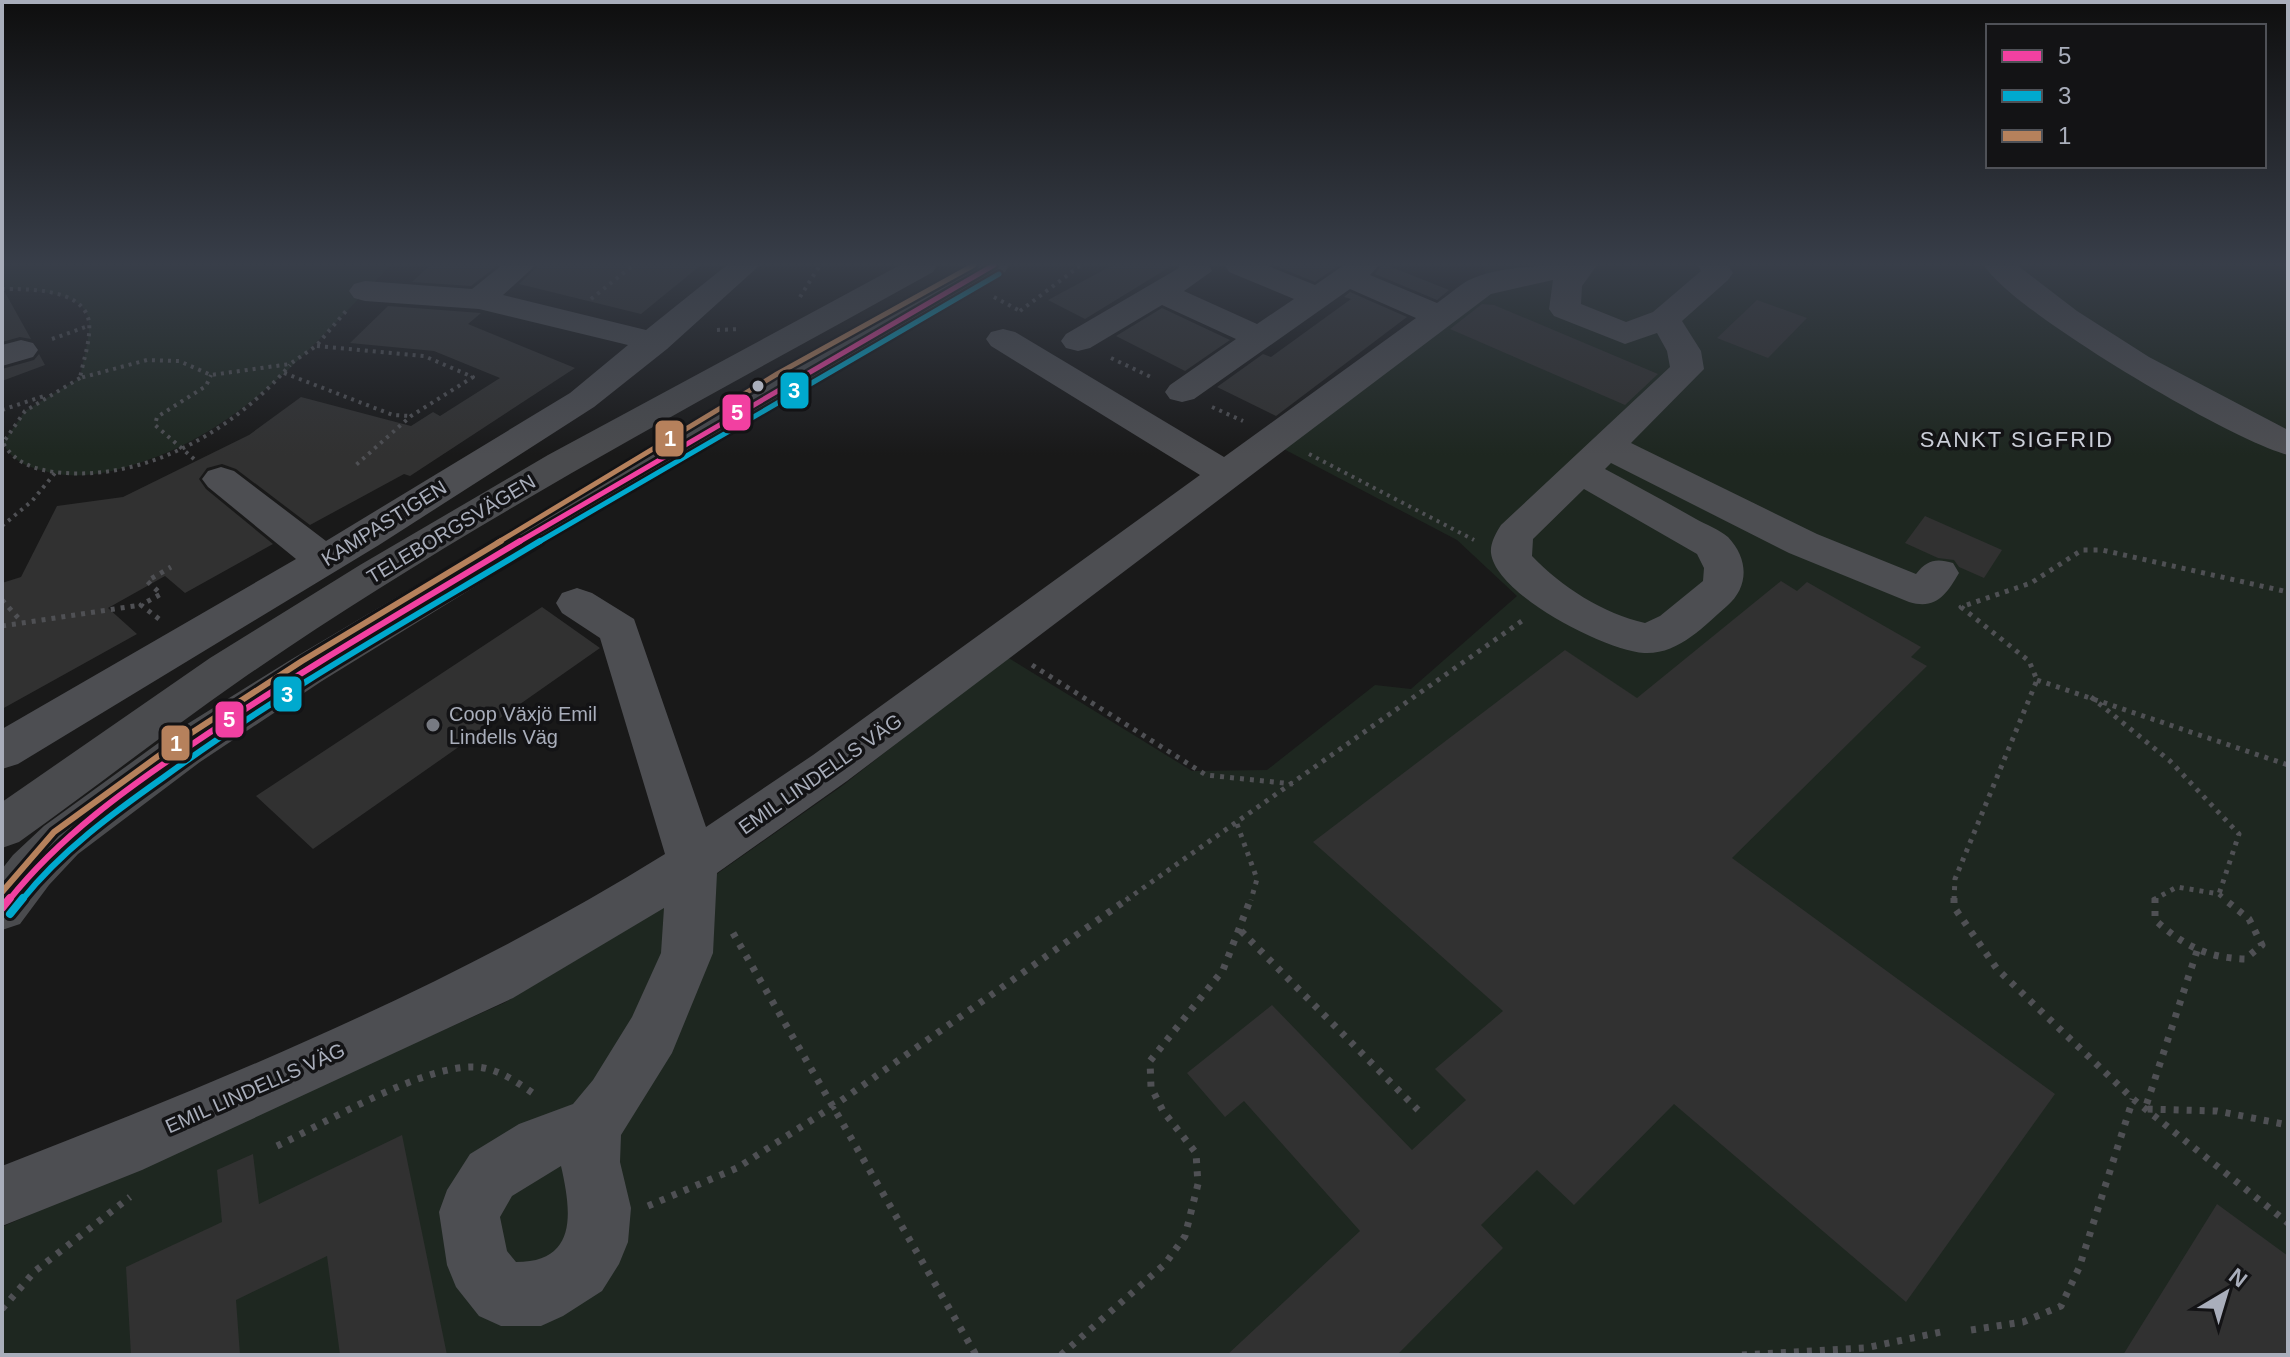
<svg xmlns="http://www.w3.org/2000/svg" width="2290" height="1357" font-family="Helvetica,sans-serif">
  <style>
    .green { fill: #1e2720 }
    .building { fill: #313131 }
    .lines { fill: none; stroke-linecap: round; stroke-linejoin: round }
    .path-far2 { stroke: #4f5054; stroke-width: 4; stroke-dasharray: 3 5; stroke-linecap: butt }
    .path-far1 { stroke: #4f5054; stroke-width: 5; stroke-dasharray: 4 6; stroke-linecap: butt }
    .path { stroke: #4f5054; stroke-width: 7; stroke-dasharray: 5 8; stroke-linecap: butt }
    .minor { fill: #4d4e52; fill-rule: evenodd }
    .major { fill: #4a4b4e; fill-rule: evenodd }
    .bus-1-far2-casing { stroke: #131315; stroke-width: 10 }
    .bus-1-far1-casing { stroke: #131315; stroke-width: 12 }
    .bus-1-casing { stroke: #131315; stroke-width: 14 }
    .bus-2-far2-casing { stroke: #131315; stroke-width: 10 }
    .bus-2-far1-casing { stroke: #131315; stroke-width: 12 }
    .bus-2-casing { stroke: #131315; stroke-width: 14 }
    .bus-3-far1-casing { stroke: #131315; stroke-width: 10 }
    .bus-3-casing { stroke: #131315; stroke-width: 12 }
    .bus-1-far2 { stroke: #f240a1; stroke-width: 5 }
    .bus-1-far1 { stroke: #f240a1; stroke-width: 6 }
    .bus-1 { stroke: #f240a1; stroke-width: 8 }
    .bus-2-far2 { stroke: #00a9ce; stroke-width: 5 }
    .bus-2-far1 { stroke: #00a9ce; stroke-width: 6 }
    .bus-2 { stroke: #00a9ce; stroke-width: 8 }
    .bus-3-far1 { stroke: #b6815c; stroke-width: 5 }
    .bus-3 { stroke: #b6815c; stroke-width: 6 }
    .bus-dot { fill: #a9aebb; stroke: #131315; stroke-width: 3 }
    .poi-dot { fill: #777a82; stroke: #131315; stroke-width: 3 }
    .labels { text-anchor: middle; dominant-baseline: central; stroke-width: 7; stroke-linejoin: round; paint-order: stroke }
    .street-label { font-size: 20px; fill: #a9aebb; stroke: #131315 }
    .poi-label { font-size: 20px; fill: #a9aebb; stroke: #131315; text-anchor: start }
    .neighbourhood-label { font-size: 22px; letter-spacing: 2px; fill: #cacdd7; stroke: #131315 }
    .line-badge { stroke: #131315; stroke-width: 3 }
    .badge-label { font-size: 22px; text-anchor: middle; font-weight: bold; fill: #fff }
  </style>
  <rect width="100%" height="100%" fill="#191919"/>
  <path class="green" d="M 2,265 L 391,265 C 315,343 243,431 136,464 C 109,473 80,479 52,473 C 31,468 13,463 3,443 L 25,411 L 80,378 C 83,360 90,339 89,322 C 89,291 24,289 2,289 Z
    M 1485,265 L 2288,265 L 2288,1355 L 2,1355 L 2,1227 L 504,1003 L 704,883 L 842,786 L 1007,657 L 1192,771 L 1267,770 L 1375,685 L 1411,689 L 1517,596 L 1457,540 L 1278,446 L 1486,290 Z"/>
  <path class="building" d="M 430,265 L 498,265 L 471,286 L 412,282 Z
    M 539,265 L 701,265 L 641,314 L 519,284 Z
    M 1113,265 L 1173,265 L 1085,319 L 1048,300 Z
    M 1273,265 L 1339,265 L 1315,282 Z
    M 1382,265 L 1386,265 L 1449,290 L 1437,300 L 1375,274 Z
    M 2,287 L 31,339 L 20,337 L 2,342 Z
    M 1350,292 L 1407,317 L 1276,416 L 1217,387 L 1263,354 L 1271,357 L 1351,299 L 1344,297 Z
    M 1757,300 L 1807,318 L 1768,358 L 1717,338 Z
    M 1482,304 L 1494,305 L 1658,374 L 1625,405 L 1450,329 Z
    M 388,306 L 481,313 L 468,324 L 575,368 L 410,476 L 404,474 L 310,525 L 236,469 L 222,464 L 207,468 L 199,479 L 206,489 L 273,544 L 185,593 L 165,576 L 108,608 L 137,634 L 2,709 L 2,583 L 21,577 L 57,506 L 123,497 L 249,435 L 301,397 L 411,426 L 433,412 L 440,416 L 500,378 L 434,351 L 350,343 Z
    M 1162,308 L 1230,340 L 1185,371 L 1116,336 Z
    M 39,354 L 45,365 L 2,381 L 2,369 L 34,360 Z
    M 1925,516 L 2002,550 L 1984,578 L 1959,567 L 1954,560 L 1938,558 L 1905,543 Z
    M 1781,581 L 1797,591 L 1807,582 L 1921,647 L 1911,657 L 1927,666 L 1732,858 L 2055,1094 L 1906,1302 L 1674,1104 L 1574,1205 L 1537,1170 L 1481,1225 L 1503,1248 L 1397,1355 L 1227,1355 L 1360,1231 L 1244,1101 L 1225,1117 L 1187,1073 L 1272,1005 L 1412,1150 L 1466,1100 L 1435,1069 L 1503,1011 L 1313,842 L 1565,650 L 1637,698 Z
    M 542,607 L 600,648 L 313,849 L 256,796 Z
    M 402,1135 L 447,1355 L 340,1355 L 327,1256 L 236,1300 L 240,1355 L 131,1355 L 126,1267 L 222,1222 L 217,1170 L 253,1154 L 259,1204 Z
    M 2217,1204 L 2288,1256 L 2288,1355 L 2123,1355 Z"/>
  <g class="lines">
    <path class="path-far2" d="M 2,289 C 27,289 84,288 89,322 C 91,340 83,361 80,378 L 147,360 L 179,361 L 211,375 L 290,364 L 316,346 L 346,311
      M 800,297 L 820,265
      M 994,297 L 1020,311
      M 591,299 L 631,267 L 628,265
      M 1020,311 L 1081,265
      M 717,330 L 739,329
      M 52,339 L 88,326
      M 317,346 L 424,356 L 473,377 L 411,416 L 356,465
      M 1111,358 L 1153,378
      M 284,373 L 393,415 L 410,416
      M 80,378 L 25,411 L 3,443 C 14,462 33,469 54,472 C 144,483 233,431 290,365
      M 1212,407 L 1243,421
      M 2,410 L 44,396
      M 1309,454 L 1474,540
      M 194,459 L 155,425 L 157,417 L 206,386 L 211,375
      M 2,526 L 32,501 L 55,473"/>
    <path class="path-far1" d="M 2,600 L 21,621
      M 159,619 L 141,605 L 161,594 L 147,581 L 171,567
      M 2,626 L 141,605
      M 1032,665 L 1206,775 L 1293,784
      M 2037,680 L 2288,765
      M 2091,697 L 2170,761 L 2239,834 L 2219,894
      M 1237,824 L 1257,879 L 1251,900
      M 2219,894 L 2226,900
      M 1126,900 L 1526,618
      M 1954,900 L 1955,879 L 2037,680 L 2029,661 L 1961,607 L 2031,583 L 2082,550 L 2102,550 L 2288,592
      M 2153,900 L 2177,887 L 2219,894"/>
    <path class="path" d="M 1954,898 L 1954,907 L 1997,969 L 2133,1099 L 2288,1223
      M 2155,898 L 2155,920 C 2183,945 2207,958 2245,959 L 2262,945 L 2249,919 L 2223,898
      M 1241,931 L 1418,1110
      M 733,933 L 976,1355
      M 2197,951 L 2145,1109 L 2217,1111 L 2288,1125
      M 277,1146 C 325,1123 425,1064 476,1067 C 498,1068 520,1084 537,1096
      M 648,1206 L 737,1168 L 832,1107 L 1129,898
      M 2,1309 L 35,1271 L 130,1197
      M 1971,1330 L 2023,1322 L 2061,1306 L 2079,1268 L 2133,1099
      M 1061,1355 L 1165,1264 L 1185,1236 L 1198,1184 L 1196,1153 L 1163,1111 L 1151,1087 L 1150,1061 L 1223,970 L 1251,898
      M 1742,1355 L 1865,1348 L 1941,1332"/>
    <path class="minor" d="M 502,265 L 536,265 L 503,295 L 646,330 L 727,265 L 760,265 L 667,349 L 594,407 L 379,545 L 18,764 L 2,769 L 2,729 L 296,559 L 208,487 L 202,479 L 208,471 L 221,467 L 234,471 L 326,541 L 570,393 L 628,345 L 479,309 L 365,301 L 354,298 L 349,291 L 354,284 L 365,281 L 472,289 Z
      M 1179,265 L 1209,265 L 1212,271 L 1184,291 L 1257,324 L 1294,299 L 1229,272 L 1225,265 L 1266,265 L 1315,285 L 1344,265 L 1379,265 L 1370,275 L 1437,303 C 1447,296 1457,287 1467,281 C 1500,264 1561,265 1597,265 L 1582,286 L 1581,304 L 1626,322 L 1653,312 L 1701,271 L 1698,265 L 1728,265 L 1733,273 L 1728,280 L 1682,321 L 1701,351 L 1704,369 L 1631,443 L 1817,534 L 1916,574 C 1927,560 1936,558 1953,563 L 1959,573 C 1946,595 1936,610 1909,602 L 1789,553 L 1611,463 L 1605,469 C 1635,485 1666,502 1696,519 C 1705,524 1720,530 1728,537 C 1749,559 1749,587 1727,606 C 1704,626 1678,655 1644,653 C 1606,651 1496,595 1491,553 C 1490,543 1496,533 1501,525 L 1670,367 L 1667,351 L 1657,333 L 1625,344 L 1554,316 L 1549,309 L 1553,280 L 1491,294 L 847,781 L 717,873 L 713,953 L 672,1053 L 621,1135 L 620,1162 L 631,1208 L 628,1242 L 619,1264 L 602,1291 L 563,1316 L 541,1326 L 501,1326 L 479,1316 L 456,1287 L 447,1265 L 439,1212 L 447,1190 L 470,1154 L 519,1124 L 573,1104 L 593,1080 L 632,1017 L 661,953 L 664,908 L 513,998 L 142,1170 L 2,1226 L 2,1166 C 229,1078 458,983 665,854 L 600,638 L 562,613 L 556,603 L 562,593 L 577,588 L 592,593 L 634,619 L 706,827 L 813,755 L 1200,475 L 991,346 L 986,339 L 991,332 L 1003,329 L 1015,332 L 1224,457 L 1416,318 L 1350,289 L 1194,399 L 1182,402 L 1170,399 L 1165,392 L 1170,385 L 1236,339 L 1162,305 L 1090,348 L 1078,351 L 1066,348 L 1061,341 L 1066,334 L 1179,268 ZM 1584,489 L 1697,554 L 1704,568 L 1703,581 L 1660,616 L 1645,623 C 1604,614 1560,586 1532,556 L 1533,539 ZM 561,1166 C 571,1210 579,1262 516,1262 L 507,1251 L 500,1217 L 512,1196 Z
      M 1984,265 L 2017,265 L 2077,311 L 2149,357 L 2288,430 L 2288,455 C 2232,441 2011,311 1984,265 Z
      M 21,340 L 33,343 L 38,350 L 33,357 L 2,366 L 2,345 Z"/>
    <path class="major" d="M 900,265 L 937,265 L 933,272 C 699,402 459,528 239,681 C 165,733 93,789 19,842 L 2,848 L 2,802 L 210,658 L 360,565 L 548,455 Z
      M 972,265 L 1009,265 L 1005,272 L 794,390 L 322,681 L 200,762 L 78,854 L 49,885 L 20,924 L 2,930 L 2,869 L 13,855 L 44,826 L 168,736 L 292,659 L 770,376 Z"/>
    <defs>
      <path id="bus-1-far2" d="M 517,543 L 994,265"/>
      <path id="bus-1-far1" d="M 9,900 C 60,836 127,788 194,743 C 300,671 411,607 520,541"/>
      <path id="bus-1" d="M 2,908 L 10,898"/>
      <path id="bus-2-far2" d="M 537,543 L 999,274"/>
      <path id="bus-2-far1" d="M 22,900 C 61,851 113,813 164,777 C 283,690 414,617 540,541"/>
      <path id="bus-2" d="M 10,914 L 23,898"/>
      <path id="bus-3-far1" d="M 497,543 L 777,374 L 974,265"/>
      <path id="bus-3" d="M 2,892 L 54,832 L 179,741 L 302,661 L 501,541"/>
    </defs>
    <use href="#bus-1-far2" class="bus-1-far2-casing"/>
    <use href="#bus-1-far1" class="bus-1-far1-casing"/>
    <use href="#bus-1" class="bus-1-casing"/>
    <use href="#bus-2-far2" class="bus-2-far2-casing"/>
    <use href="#bus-2-far1" class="bus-2-far1-casing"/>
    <use href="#bus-2" class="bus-2-casing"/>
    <use href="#bus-3-far1" class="bus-3-far1-casing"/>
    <use href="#bus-3" class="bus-3-casing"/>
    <use href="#bus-1-far2" class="bus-1-far2"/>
    <use href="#bus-1-far1" class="bus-1-far1"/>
    <use href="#bus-1" class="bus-1"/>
    <use href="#bus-2-far2" class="bus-2-far2"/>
    <use href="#bus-2-far1" class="bus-2-far1"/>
    <use href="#bus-2" class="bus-2"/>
    <use href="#bus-3-far1" class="bus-3-far1"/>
    <use href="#bus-3" class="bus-3"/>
  </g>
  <linearGradient id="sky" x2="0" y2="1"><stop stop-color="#0e0e0e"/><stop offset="0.58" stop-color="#383e49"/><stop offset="1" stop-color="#383e49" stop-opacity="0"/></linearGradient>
  <rect width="2290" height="455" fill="url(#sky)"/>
  <circle class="bus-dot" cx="758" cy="386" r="7"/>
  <circle class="poi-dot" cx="433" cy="725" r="8"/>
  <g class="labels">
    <g class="street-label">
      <text transform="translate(384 523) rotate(-32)">KAMPASTIGEN</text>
      <text transform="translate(451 529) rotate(-31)">TELEBORGSVÄGEN</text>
      <text transform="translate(820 774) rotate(-35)">EMIL LINDELLS VÄG</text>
      <text transform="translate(255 1088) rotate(-24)">EMIL LINDELLS VÄG</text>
    </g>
    <g class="poi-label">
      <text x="449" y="714">Coop Växjö Emil<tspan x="449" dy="23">Lindells Väg</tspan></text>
    </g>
    <g class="neighbourhood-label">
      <text x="2017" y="439">SANKT SIGFRID</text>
    </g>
  </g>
  <g class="line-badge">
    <rect x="779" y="371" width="31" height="39" rx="8" fill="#00a9ce"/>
    <rect x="721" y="393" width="31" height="39" rx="8" fill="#f240a1"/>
    <rect x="654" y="419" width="31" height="39" rx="8" fill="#b6815c"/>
    <rect x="272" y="675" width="31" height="38" rx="8" fill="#00a9ce"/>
    <rect x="214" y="700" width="31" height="39" rx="8" fill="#f240a1"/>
    <rect x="160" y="724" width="31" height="38" rx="8" fill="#b6815c"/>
  </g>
  <g class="badge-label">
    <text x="794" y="398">3</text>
    <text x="737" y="420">5</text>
    <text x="670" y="446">1</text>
    <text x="287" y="702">3</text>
    <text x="229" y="727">5</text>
    <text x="176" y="751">1</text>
  </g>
  <rect width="2290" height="1357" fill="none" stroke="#a9aebb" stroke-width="8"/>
  <rect x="1986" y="24" width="280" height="144" fill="#131315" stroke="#4f5157" stroke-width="2"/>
  <rect x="2002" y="50" width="40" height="12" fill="#f240a1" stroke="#4f5157" stroke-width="2"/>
  <text x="2058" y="64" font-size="24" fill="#a9aebb">5</text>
  <rect x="2002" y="90" width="40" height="12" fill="#00a9ce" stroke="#4f5157" stroke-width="2"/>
  <text x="2058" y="104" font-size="24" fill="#a9aebb">3</text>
  <rect x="2002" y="130" width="40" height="12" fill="#b6815c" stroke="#4f5157" stroke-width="2"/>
  <text x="2058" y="144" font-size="24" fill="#a9aebb">1</text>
  <g transform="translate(2226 1293) rotate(38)" stroke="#131315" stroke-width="6" paint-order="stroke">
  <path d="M0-6L14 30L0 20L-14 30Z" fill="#a9aebb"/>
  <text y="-12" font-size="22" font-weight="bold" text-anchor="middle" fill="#a9aebb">N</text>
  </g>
</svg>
